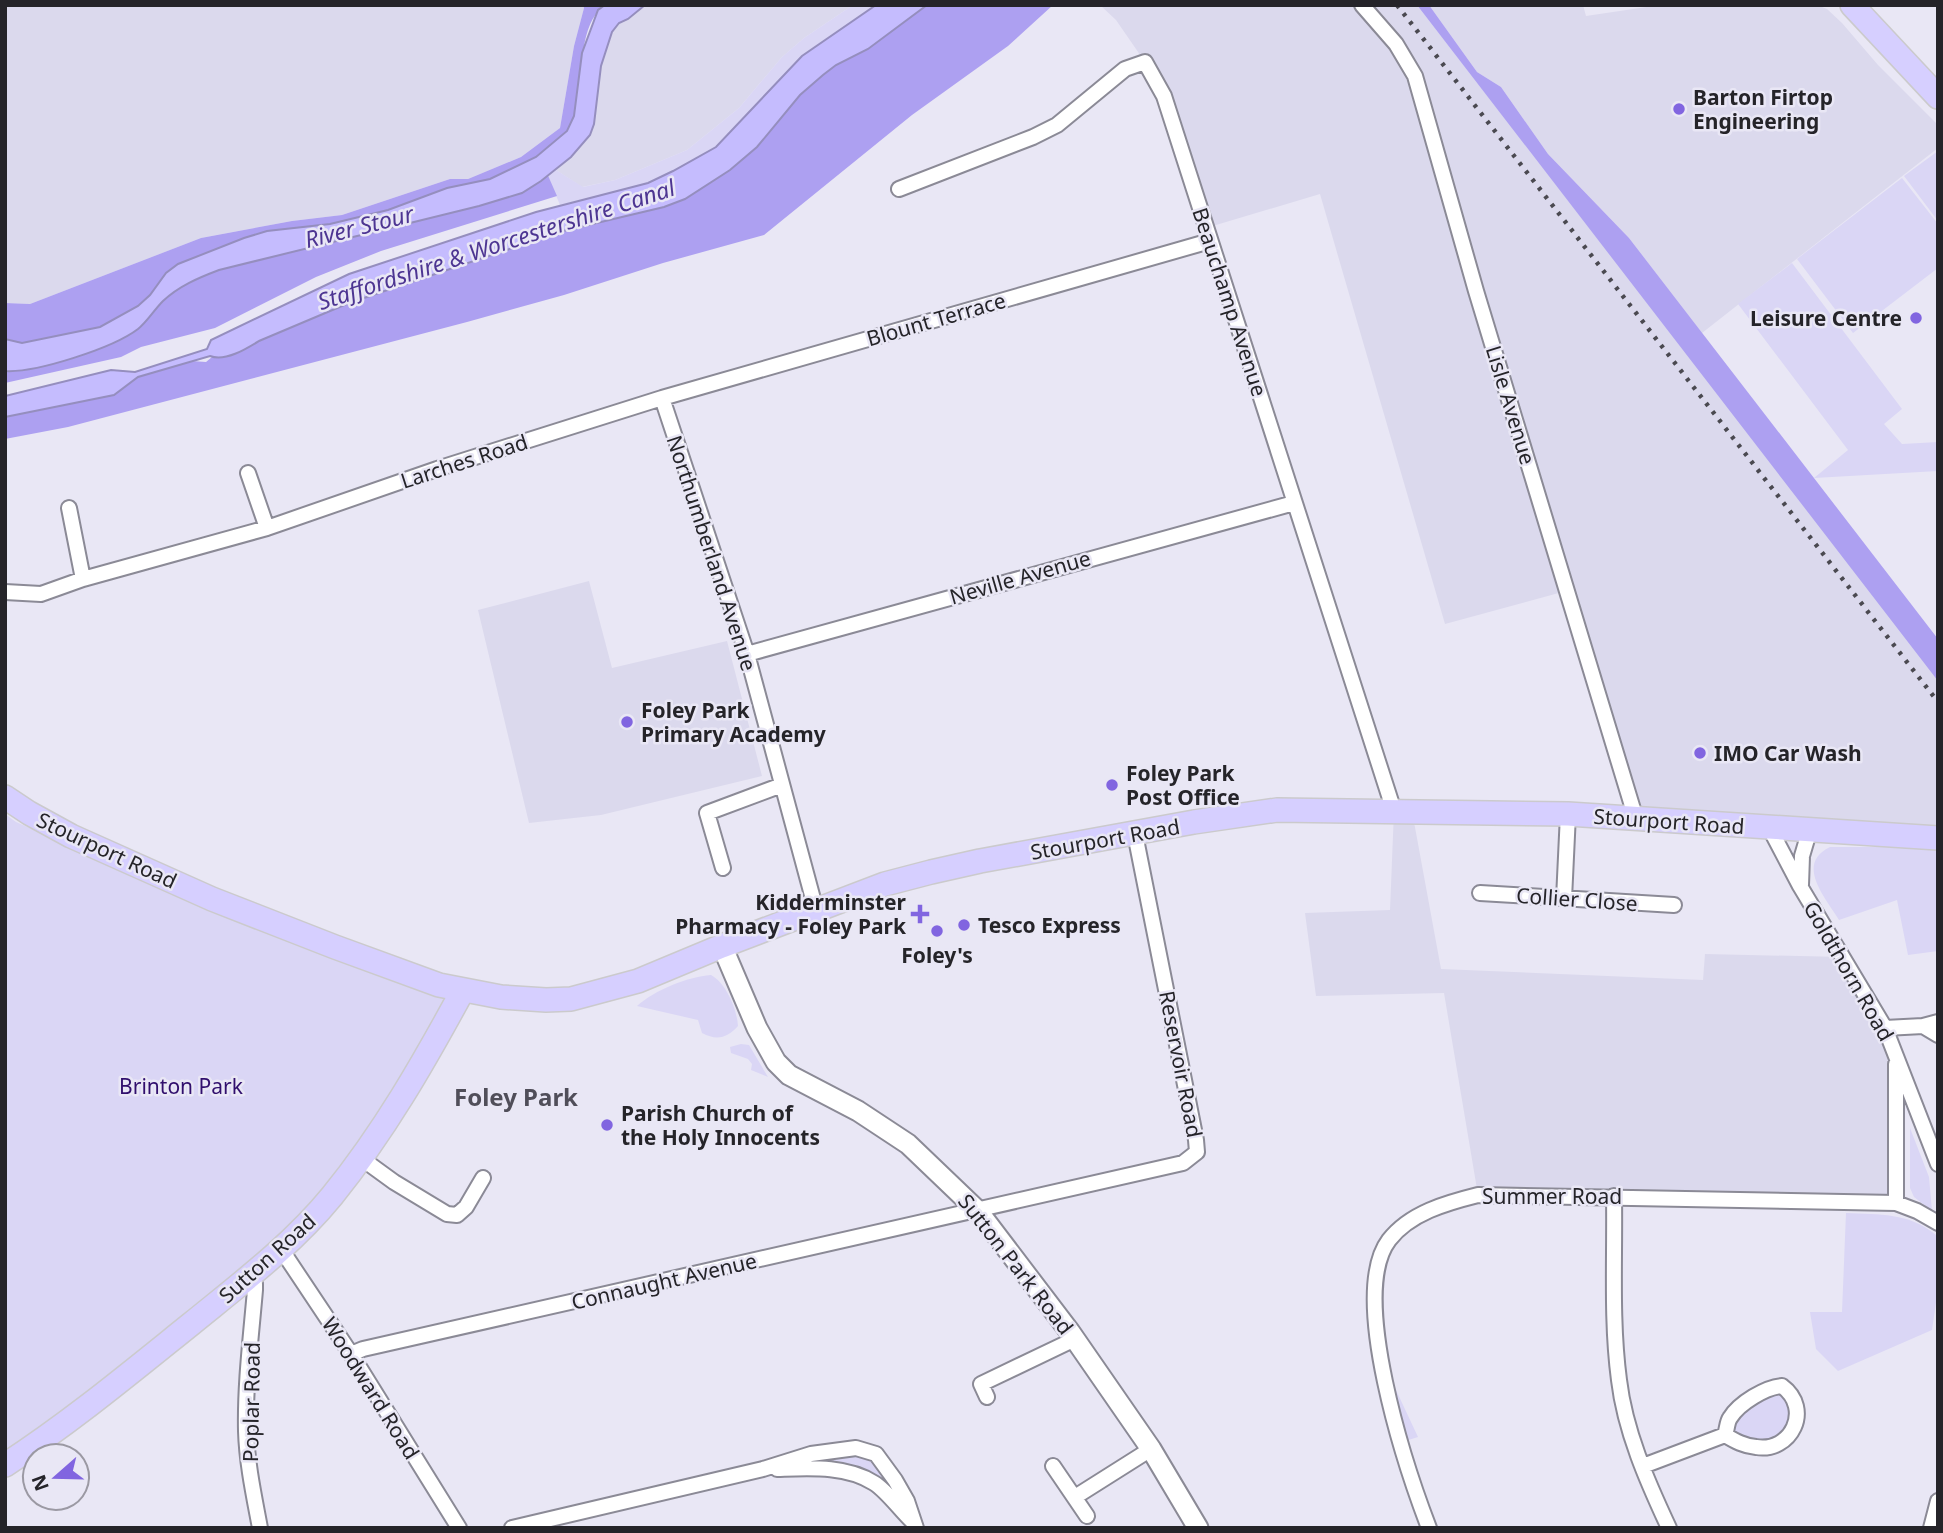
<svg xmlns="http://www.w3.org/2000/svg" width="1943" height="1533" font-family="'Noto Sans',sans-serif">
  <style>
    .built { fill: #dbd9ed }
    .green { fill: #dad6f5 }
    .forest { fill: #ada0f1 }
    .water { fill: #c5bcfe; stroke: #958ebe; stroke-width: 2 }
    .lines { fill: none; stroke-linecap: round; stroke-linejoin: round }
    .minor-casing { stroke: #8b8a96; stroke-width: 18 }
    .secondary-casing { stroke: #8b8a96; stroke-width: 23 }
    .primary-casing { stroke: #cbcacc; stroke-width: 26 }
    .minor { stroke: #fff; stroke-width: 14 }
    .secondary { stroke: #fff; stroke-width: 19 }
    .primary { stroke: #d6cfff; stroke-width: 23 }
    .rail { stroke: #4a4950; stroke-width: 4.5; stroke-dasharray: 3.5 7; stroke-linecap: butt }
    .poi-dot { fill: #8165e0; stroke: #e9e7f5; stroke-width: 2.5 }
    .labels { text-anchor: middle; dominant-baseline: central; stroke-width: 5; stroke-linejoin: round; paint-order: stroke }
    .poi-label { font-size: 21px; font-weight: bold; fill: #252429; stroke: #e9e7f5; text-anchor: start }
    .street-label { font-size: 21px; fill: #252429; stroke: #e9e7f5 }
    .park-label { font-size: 21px; fill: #310f6d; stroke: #e9e7f5 }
    .water-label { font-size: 23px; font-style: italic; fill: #4d3592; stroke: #e9e7f5 }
    .quarter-label { font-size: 24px; font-weight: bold; fill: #504e59; stroke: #e9e7f5 }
  </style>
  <rect width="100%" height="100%" fill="#e9e7f5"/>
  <path class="built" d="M 5,5 L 583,5 L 584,8 L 574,46 L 560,128 L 521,157 L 468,179 L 450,179 L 342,215 L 292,221 L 201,238 L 30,304 L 5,303 Z
    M 645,5 L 853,5 L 804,38 L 782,57 L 739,108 L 687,150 L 615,180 L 582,187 L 556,170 L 571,157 L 594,124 L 601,66 L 612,32 L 619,23 L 628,19 Z
    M 1100,5 L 1417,5 L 1938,679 L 1938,838 L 1636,819 L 1566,591 L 1445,624 L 1320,194 L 1206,228 L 1156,78 L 1116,20 Z
    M 1429,5 L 1583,5 L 1586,16 L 1660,5 L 1817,5 L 1827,9 L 1842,23 L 1878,65 L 1938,125 L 1938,148 L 1702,333 L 1629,238 L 1548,154 L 1501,87 L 1477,72 Z
    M 589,581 L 612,668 L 727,641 L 762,776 L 601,815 L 529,823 L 478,610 Z
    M 1394,811 L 1412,811 L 1441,969 L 1703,980 L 1705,954 L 1843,957 L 1896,1056 L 1896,1203 L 1478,1195 L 1444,993 L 1316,996 L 1305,913 L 1390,910 Z"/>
  <path class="green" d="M 853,5 L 876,5 L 802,56 L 716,147 L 694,160 L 649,183 L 560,205 L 548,176 L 556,170 L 583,187 L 615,180 L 687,150 L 739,108 L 782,57 L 804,38 Z
    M 1938,151 L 1938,221 L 1904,176 Z
    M 1902,178 L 1938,224 L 1938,268 L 1853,333 L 1797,259 Z
    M 1792,263 L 1902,409 L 1884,424 L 1902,444 L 1938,442 L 1938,471 L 1814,478 L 1848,450 L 1738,304 Z
    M 5,814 L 16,822 L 208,906 L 454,1001 L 403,1085 L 323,1193 L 261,1264 L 5,1457 Z
    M 1830,847 L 1938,847 L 1938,951 L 1908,955 L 1897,900 L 1839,920 C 1825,897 1795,864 1830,847 Z
    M 711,975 C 726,983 737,1009 738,1026 C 727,1038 717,1041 702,1033 L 698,1020 L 637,1006 C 655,990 687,977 711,975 Z
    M 741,1044 L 749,1045 L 768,1077 L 751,1070 L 752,1064 L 748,1059 L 731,1053 L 730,1047 Z
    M 1910,1128 L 1929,1177 L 1932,1211 L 1914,1197 L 1910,1188 Z
    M 1846,1213 C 1880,1215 1908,1212 1936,1235 L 1938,1289 L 1932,1330 L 1838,1371 L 1816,1349 L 1810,1312 L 1842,1312 Z
    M 1381,1358 L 1418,1437 L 1402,1442 Z
    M 1782,1386 L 1797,1419 L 1776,1445 L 1725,1435 L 1730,1418 Z
    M 853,1452 L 869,1457 L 890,1483 L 825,1463 L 825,1459 Z"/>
  <path class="forest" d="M 583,5 L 605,5 C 571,30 589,98 568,129 C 561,140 549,147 539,155 L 557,196 L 381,251 L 316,277 L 215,328 L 141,347 L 121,357 L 5,383 L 5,303 L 30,304 L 201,238 L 292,221 L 342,215 L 450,179 L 468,179 L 521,157 L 560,128 L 574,46 L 584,8 Z
    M 897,5 L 1053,5 L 1008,46 L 912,115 L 764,235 L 663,263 L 564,295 L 467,322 L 68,427 L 5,439 L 5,417 L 114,395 L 138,377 L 192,361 L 206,362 L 212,357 C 228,359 246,349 259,341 L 349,303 L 563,231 L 643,212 Z
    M 1417,5 L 1429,5 L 1477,72 L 1501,87 L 1548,154 L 1629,238 L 1938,639 L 1938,681 Z"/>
  <path class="water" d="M 605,5 L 645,5 L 628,19 L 619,23 L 612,32 L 601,66 L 594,124 L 590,135 L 571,157 L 541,181 L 522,193 L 479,206 L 219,270 C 198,278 179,286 163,301 C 154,310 147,322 138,329 C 113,348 36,373 5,371 L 5,339 L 22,343 L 100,327 L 138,306 L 150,295 L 166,273 L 178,264 L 244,238 L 267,231 L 330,224 L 388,210 L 447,188 L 490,179 L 536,157 L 567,131 L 574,116 L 582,53 L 598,10 Z
    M 876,5 L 927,5 L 868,49 L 836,65 L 823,75 L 800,95 L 757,147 L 730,170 L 685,199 L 664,207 L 563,231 L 349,303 L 259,341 C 246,349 225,362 210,356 L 138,377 L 114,395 L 5,417 L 5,396 L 111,370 L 135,372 L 207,349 L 211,340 L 349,274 L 536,212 L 648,183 L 673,171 L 716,147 L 802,56 Z"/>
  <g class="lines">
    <defs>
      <path id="minor" d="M 1362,5 L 1396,44 L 1415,76 L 1476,291 L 1636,819
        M 899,189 L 1033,137 L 1057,125 L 1125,69 L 1145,62 L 1164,96 L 1394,811
        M 662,398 L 747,654 L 816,910
        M 248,473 L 267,528
        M 69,508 L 83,579
        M 5,592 L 41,594 L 83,579 L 267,528 L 437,469 L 662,398 L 1210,241
        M 747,654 L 1294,503
        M 1769,827 L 1800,886 L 1885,1028 L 1938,1164
        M 723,868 L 707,813 L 782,785
        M 1801,885 L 1802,856 L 1810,829
        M 1480,893 L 1674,905
        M 1564,899 L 1568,814
        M 1923,1026 L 1938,1035
        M 1885,1028 L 1923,1026 L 1938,1022
        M 1896,1064 L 1896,1203
        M 361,1158 L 394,1182 L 447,1214 L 457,1215 L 466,1207 L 483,1178
        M 1614,1196 C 1615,1257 1611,1320 1619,1380 C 1625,1431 1647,1481 1669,1528
        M 281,1249 L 351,1354 L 459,1528
        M 250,1276 L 255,1284 L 255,1290 C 251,1337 245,1384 246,1431 C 247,1464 254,1496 260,1528
        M 351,1354 L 363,1349 L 1183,1163 L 1197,1152 L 1196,1140 L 1135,834
        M 987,1397 L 981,1384 L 1075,1339
        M 1053,1466 L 1087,1516
        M 1643,1466 L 1725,1435 C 1735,1441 1744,1446 1756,1447 C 1791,1453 1813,1409 1782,1386 C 1766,1387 1739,1403 1730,1418 C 1727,1422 1727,1430 1725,1435
        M 777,1469 C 808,1468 846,1465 874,1483 C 887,1491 901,1511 913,1522
        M 1075,1497 L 1151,1449
        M 512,1528 L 763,1469 L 811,1454 L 856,1448 L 876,1454 L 895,1480 L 907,1501 L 916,1528
        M 1429,1528 C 1406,1468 1348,1294 1389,1240 C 1410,1213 1446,1203 1478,1195 L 1896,1203 L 1917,1211 L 1938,1223
        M 1931,1528 L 1938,1501"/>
      <path id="secondary" d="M 722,946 L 757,1028 L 776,1062 L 789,1075 L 858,1111 L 908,1144 L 978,1211 L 1070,1332 L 1151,1449 L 1198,1528"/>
      <path id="primary" d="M 1852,5 L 1938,97
        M 5,797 L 29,813 L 71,836 L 212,899 L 335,947 L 439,985 L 501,997 L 546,1000 L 571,999 L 638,981 L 722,946 L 885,884 L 931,872 L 980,861 L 1194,822 L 1277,810 L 1568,814 L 1938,838
        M 5,1465 C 71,1422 130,1373 191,1324 C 240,1284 292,1245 332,1196 C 384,1132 424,1062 463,990"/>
    </defs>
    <use href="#minor" class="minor-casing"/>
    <use href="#secondary" class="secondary-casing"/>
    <use href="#primary" class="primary-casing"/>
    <use href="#minor" class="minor"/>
    <use href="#secondary" class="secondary"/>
    <use href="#primary" class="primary"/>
    <path class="rail" d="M 1397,5 L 1938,702"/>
  </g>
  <g class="poi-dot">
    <circle cx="1679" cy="109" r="7"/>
    <circle cx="1916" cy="318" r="7"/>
    <circle cx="627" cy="722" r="7"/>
    <circle cx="1700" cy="753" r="7"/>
    <circle cx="1112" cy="785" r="7"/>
    <path d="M916.5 903.5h7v7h7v7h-7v7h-7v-7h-7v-7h7z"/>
    <circle cx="964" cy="925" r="7"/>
    <circle cx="937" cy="931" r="7"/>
    <circle cx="607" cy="1125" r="7"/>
  </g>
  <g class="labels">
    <g class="poi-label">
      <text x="1693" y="97">Barton Firtop<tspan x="1693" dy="24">Engineering</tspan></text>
      <text x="1902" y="318" text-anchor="end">Leisure Centre</text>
      <text x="641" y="710">Foley Park<tspan x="641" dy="24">Primary Academy</tspan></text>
      <text x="1714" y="753">IMO Car Wash</text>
      <text x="1126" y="773">Foley Park<tspan x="1126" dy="24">Post Office</tspan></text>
      <text x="906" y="902" text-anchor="end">Kidderminster<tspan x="906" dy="24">Pharmacy - Foley Park</tspan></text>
      <text x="978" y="925">Tesco Express</text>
      <text x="937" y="955" text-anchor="middle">Foley's</text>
      <text x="621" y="1113">Parish Church of<tspan x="621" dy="24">the Holy Innocents</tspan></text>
    </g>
    <g class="street-label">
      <text transform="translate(1230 302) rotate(72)">Beauchamp Avenue</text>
      <text transform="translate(936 319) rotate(-16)">Blount Terrace</text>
      <text transform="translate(1511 405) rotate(73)">Lisle Avenue</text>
      <text transform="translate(464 461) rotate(-18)">Larches Road</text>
      <text transform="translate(712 553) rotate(72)">Northumberland Avenue</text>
      <text transform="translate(1020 577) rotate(-16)">Neville Avenue</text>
      <text transform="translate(1669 821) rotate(4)">Stourport Road</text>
      <text transform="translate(1105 839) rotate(-10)">Stourport Road</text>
      <text transform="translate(107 850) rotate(25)">Stourport Road</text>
      <text transform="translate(1577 899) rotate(4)">Collier Close</text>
      <text transform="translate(1849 971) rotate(60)">Goldthorn Road</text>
      <text transform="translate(1181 1064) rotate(79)">Reservoir Road</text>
      <text x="1552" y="1196">Summer Road</text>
      <text transform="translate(267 1258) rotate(-42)">Sutton Road</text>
      <text transform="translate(1016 1264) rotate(52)">Sutton Park Road</text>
      <text transform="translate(664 1281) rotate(-13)">Connaught Avenue</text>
      <text transform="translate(371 1388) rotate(58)">Woodward Road</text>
      <text transform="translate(251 1402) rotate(-89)">Poplar Road</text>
    </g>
    <g class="park-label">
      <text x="181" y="1086">Brinton Park</text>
    </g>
    <g class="water-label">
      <text transform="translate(359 226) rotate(-14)">River Stour</text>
      <text transform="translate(496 244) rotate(-18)">Staffordshire &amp; Worcestershire Canal</text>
    </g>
    <g class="quarter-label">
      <text x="516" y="1096">Foley Park</text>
    </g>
  </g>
  <rect width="1943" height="1533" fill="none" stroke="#252429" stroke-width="14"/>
  <g transform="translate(56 1477) rotate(250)"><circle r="33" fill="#e9e7f5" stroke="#9b99a3" stroke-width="2"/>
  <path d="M0-5L12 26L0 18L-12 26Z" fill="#8165e0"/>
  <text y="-10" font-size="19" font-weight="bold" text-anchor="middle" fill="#252429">N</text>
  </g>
</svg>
